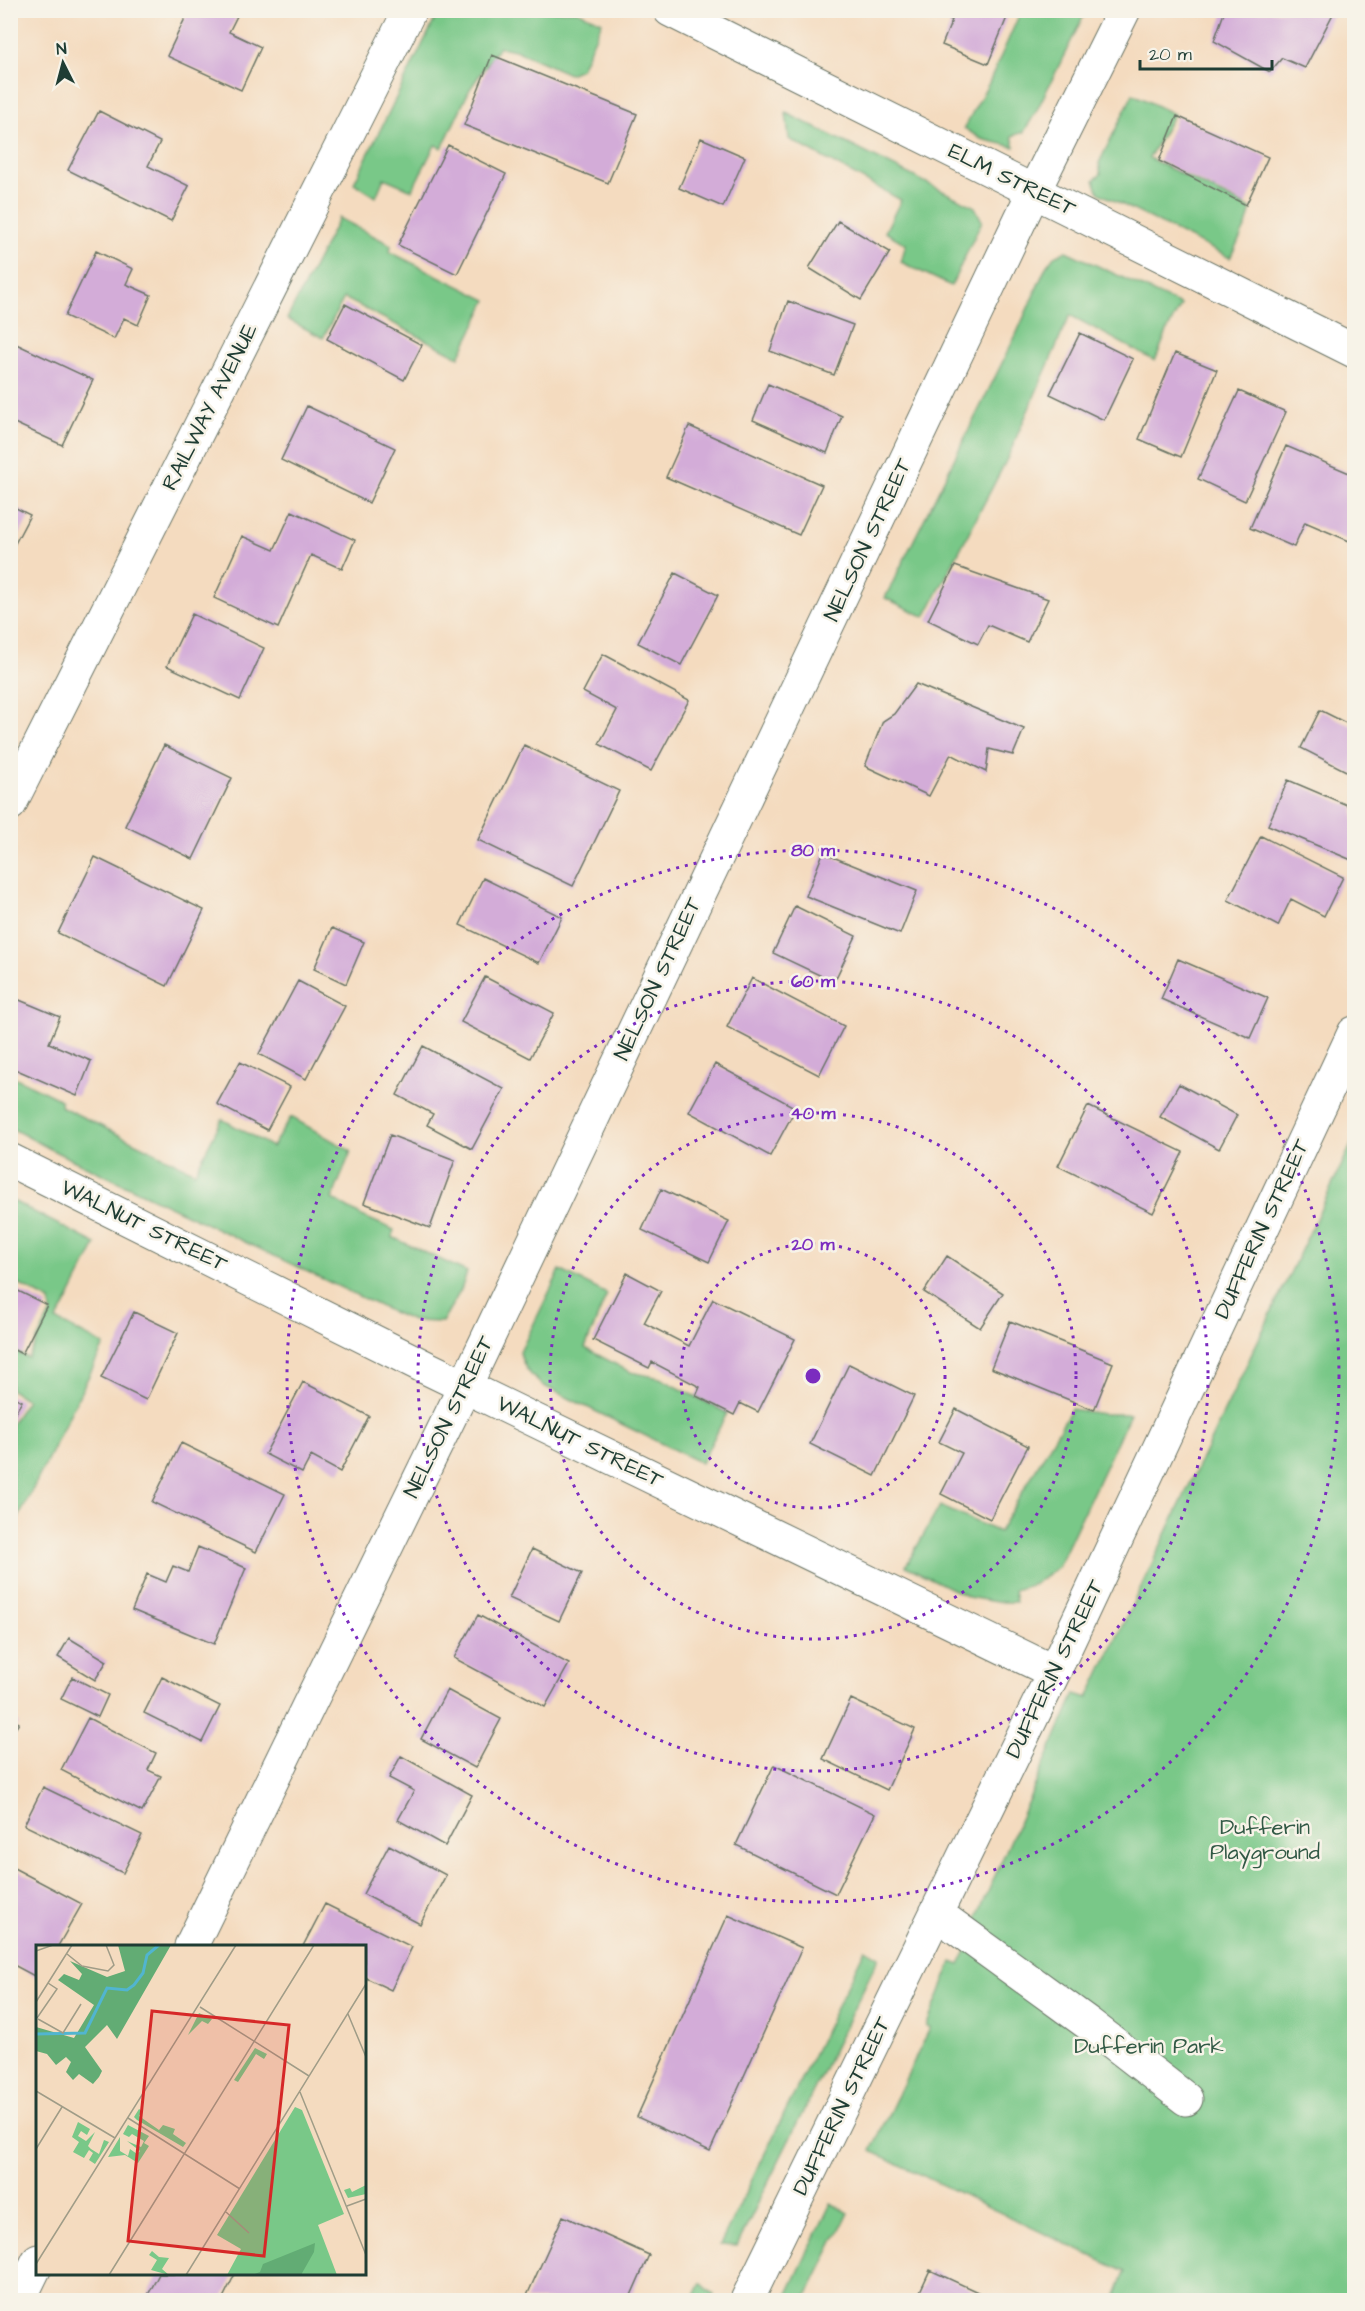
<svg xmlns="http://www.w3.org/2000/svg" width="1365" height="2311" font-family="'Architects Daughter',sans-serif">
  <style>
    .green { fill: #79c888; stroke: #4c825e; stroke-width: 1.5 }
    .building { fill: #d3acd8 }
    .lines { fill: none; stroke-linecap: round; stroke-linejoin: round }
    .minor-casing { stroke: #6a7465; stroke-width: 35 }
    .minor { stroke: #fff; stroke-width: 33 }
    .ring { fill: none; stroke: #7b2cbf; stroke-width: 3; stroke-dasharray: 3 6 }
    .labels { text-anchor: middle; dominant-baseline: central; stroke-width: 5; stroke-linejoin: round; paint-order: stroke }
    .street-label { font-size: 22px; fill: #1f3d34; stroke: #f7f3e8 }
    .park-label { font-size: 22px; fill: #315945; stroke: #f7f3e8 }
    .inset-river { fill: none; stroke: #51b5d0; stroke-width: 3 }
    .inset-road { fill: none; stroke: #9f9c87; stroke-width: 1.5 }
    .view { fill: #d62828; fill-opacity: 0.15; stroke: #d62828; stroke-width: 3 }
    .inset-edge { fill: none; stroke: #1f3d34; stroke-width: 3 }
    .centre { fill: #7b2cbf; stroke: #f7f3e8; stroke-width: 3 }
    .ring-label { font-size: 18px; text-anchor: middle; font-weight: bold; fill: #7b2cbf; stroke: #f7f3e8; stroke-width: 5; stroke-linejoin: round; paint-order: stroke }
  </style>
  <rect width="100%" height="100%" fill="#f7f3e8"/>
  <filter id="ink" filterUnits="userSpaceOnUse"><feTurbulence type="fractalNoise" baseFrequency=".0167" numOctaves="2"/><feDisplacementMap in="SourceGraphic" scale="12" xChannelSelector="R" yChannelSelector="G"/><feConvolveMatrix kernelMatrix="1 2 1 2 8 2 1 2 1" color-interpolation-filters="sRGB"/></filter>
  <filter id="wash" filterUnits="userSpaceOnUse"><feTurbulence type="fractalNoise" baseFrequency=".008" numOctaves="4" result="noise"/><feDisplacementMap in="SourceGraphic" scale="24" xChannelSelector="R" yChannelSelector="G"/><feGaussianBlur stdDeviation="1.35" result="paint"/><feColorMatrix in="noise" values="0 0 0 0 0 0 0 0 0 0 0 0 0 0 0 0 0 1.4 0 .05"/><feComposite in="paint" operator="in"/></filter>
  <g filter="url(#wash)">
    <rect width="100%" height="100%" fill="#f4dbbf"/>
    <path class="green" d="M 439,11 L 577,11 L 602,22 L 581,69 L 569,74 L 515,50 L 499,47 L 470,89 L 442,148 L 435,145 L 412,190 L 384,178 L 376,197 L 354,183 Z
      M 1021,11 L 1086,11 L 1036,112 L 1024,132 L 1012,136 L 1015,147 L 981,139 L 964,128 L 989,83 Z
      M 1133,94 L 1174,114 L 1149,158 L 1251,209 L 1246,226 L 1230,258 L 1099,193 L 1094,180 L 1101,174 L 1099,163 Z
      M 786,113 L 975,207 L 982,221 L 951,286 L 901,262 L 906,244 L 885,232 L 901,200 L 789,139 Z
      M 339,218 L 391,245 L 390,252 L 487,300 L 459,357 L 344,298 L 323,338 L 287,319 Z
      M 1066,251 L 1181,305 L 1168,329 L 1155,361 L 1070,315 L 1006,461 L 925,617 L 885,598 L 1016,335 L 1046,267 L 1054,256 Z
      M 10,1075 L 61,1100 L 60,1106 L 195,1172 L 222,1119 L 272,1147 L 291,1117 L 351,1151 L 332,1199 L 362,1216 L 394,1230 L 392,1237 L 467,1272 L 461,1290 L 442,1322 L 413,1321 L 392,1312 L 58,1153 L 11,1128 Z
      M 1354,1139 L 1354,2300 L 1114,2300 L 1125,2272 L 871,2151 L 930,2028 L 926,2027 L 952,1962 L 960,1965 L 977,1930 L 973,1926 L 1075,1694 L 1088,1698 Z
      M 11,1200 L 96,1244 L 65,1306 L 56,1320 L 104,1345 L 15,1525 L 11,1522 L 11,1424 L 27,1400 L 11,1390 L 11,1350 L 28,1358 L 51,1312 L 50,1301 L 11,1280 Z
      M 560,1270 L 607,1294 L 585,1348 L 630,1372 L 660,1378 L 727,1413 L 701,1463 L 542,1385 C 530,1375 523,1367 520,1352 Z
      M 1071,1409 L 1103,1414 L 1130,1414 L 1058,1567 L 1034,1584 L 1014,1590 L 1016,1602 L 996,1602 L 968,1597 L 906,1566 L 940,1506 L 999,1532 Z
      M 865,1949 L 879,1957 L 737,2246 L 720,2245 Z
      M 831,2203 L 848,2213 L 805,2300 L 785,2300 Z
      M 701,2283 L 714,2295 L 712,2300 L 693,2300 Z"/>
    <g id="blocks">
      <path class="building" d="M 189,10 L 239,12 L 229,32 L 261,47 L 241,90 L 167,56 Z
        M 945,10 L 1010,10 L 988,64 L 942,45 L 952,20 L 943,16 Z
        M 1225,10 L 1236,12 L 1335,10 L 1305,68 L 1282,58 L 1270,72 L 1214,41 Z
        M 492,55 L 637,114 L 608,183 L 464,125 Z
        M 99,111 L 160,142 L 148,166 L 189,186 L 171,221 L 68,170 Z
        M 1177,116 L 1268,157 L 1246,205 L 1159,161 Z
        M 701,138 L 745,157 L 723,207 L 679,188 Z
        M 448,145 L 506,174 L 457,274 L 398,245 Z
        M 838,221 L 890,252 L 861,300 L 809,268 Z
        M 96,251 L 133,269 L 126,284 L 151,295 L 138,325 L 124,318 L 114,339 L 65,316 Z
        M 788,301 L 853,325 L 834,375 L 770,351 Z
        M 345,304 L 422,345 L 404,380 L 327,339 Z
        M 1080,333 L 1133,359 L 1104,420 L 1050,394 Z
        M 14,343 L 93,380 L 62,445 L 10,421 L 10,349 Z
        M 1175,353 L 1217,370 L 1181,457 L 1139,439 Z
        M 768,384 L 842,416 L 827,453 L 753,420 Z
        M 1239,391 L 1286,412 L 1245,501 L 1198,479 Z
        M 307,406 L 395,448 L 369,503 L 281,460 Z
        M 689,426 L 822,485 L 799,535 L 666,477 Z
        M 1286,446 L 1354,475 L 1354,543 L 1305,522 L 1294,547 L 1250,528 Z
        M 10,505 L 30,515 L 10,553 Z
        M 292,511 L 355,540 L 342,569 L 311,555 L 278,628 L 214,598 L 242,536 L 274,550 Z
        M 955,566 L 1048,599 L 1027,642 L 988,625 L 978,644 L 928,620 Z
        M 675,573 L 718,595 L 681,665 L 638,643 Z
        M 192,614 L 264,648 L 240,700 L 167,666 Z
        M 603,654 L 689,700 L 651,771 L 599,744 L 617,710 L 583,692 Z
        M 916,684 L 1024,729 L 1013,755 L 989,749 L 986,772 L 951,754 L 929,796 L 865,766 L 883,721 L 894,714 Z
        M 1320,710 L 1354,727 L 1354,775 L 1301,748 Z
        M 164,745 L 232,778 L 193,859 L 125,826 Z
        M 524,745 L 619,791 L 573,886 L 478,840 Z
        M 1288,780 L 1354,808 L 1354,861 L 1268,825 Z
        M 1261,836 L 1343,877 L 1324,916 L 1291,899 L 1278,926 L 1228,900 Z
        M 823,853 L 917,891 L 900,934 L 806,896 Z
        M 95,857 L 204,910 L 167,986 L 58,933 Z
        M 483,878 L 562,917 L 539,963 L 460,925 Z
        M 795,906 L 856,936 L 834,982 L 773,953 Z
        M 332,928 L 364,942 L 346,984 L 314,969 Z
        M 1178,959 L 1268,998 L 1250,1038 L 1161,999 Z
        M 485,977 L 554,1013 L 530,1058 L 461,1022 Z
        M 752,978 L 844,1026 L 819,1075 L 727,1027 Z
        M 298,981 L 345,1006 L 306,1079 L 259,1054 Z
        M 17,999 L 60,1017 L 49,1043 L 91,1061 L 77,1096 L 10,1067 L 10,1014 Z
        M 423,1046 L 504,1089 L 472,1149 L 427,1125 L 433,1114 L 397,1095 Z
        M 240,1062 L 290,1087 L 267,1130 L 217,1104 Z
        M 715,1064 L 796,1108 L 770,1156 L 689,1112 Z
        M 1179,1084 L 1237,1115 L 1219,1149 L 1160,1117 Z
        M 1088,1106 L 1183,1152 L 1153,1213 L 1058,1166 Z
        M 390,1135 L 455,1160 L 430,1228 L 364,1203 Z
        M 661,1189 L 729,1221 L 709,1262 L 642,1230 Z
        M 947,1256 L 1003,1293 L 980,1328 L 924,1292 Z
        M 627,1273 L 661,1291 L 644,1323 L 689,1346 L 713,1299 L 795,1339 L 758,1412 L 740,1403 L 734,1415 L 696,1396 L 700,1387 L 652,1362 L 649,1368 L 593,1340 Z
        M 10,1287 L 47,1305 L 22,1354 L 10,1348 Z
        M 134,1312 L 178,1333 L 146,1400 L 101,1378 Z
        M 1010,1321 L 1113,1363 L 1094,1410 L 991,1368 Z
        M 849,1364 L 914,1396 L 875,1476 L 810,1444 Z
        M 303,1382 L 369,1416 L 340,1472 L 311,1456 L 302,1473 L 265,1454 Z
        M 10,1395 L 22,1401 L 10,1422 Z
        M 956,1409 L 1028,1446 L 990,1519 L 941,1494 L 962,1453 L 939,1442 Z
        M 181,1443 L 285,1494 L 256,1552 L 152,1502 Z
        M 198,1547 L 246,1568 L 214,1644 L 132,1610 L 147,1574 L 166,1582 L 173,1566 L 188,1572 Z
        M 532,1549 L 582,1573 L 559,1621 L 509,1598 Z
        M 478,1615 L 569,1664 L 545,1707 L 454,1658 Z
        M 69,1638 L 107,1661 L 95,1680 L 58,1657 Z
        M 72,1677 L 108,1695 L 98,1717 L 61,1699 Z
        M 162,1677 L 220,1706 L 202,1742 L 144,1713 Z
        M 447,1690 L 501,1719 L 475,1768 L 421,1739 Z
        M 851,1699 L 915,1729 L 887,1790 L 823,1759 Z
        M 10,1718 L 19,1723 L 10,1737 Z
        M 88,1718 L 156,1753 L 148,1770 L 161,1776 L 142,1812 L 61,1770 Z
        M 401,1756 L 472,1795 L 445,1846 L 398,1820 L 414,1791 L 389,1778 Z
        M 774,1765 L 875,1814 L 836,1894 L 736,1845 Z
        M 43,1787 L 142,1835 L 123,1873 L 24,1825 Z
        M 389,1845 L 446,1875 L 420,1924 L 363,1894 Z
        M 10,1866 L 82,1904 L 58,1946 L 38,1946 L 38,1978 L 10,1963 Z
        M 325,1904 L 412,1947 L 391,1990 L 364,1977 L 364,1946 L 303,1946 Z
        M 728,1915 L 802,1948 L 710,2151 L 637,2117 Z
        M 563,2216 L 649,2255 L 629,2300 L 525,2300 Z
        M 930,2270 L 995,2300 L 916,2300 Z
        M 159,2274 L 235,2274 L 222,2300 L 159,2300 L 148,2295 Z"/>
    </g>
  </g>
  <g filter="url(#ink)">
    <use href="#blocks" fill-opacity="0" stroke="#6a7465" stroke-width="1.5"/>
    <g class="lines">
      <defs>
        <path id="minor" d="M 670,10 L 1354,351
          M 10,804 L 410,10
          M 10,1160 L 427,1368 L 1054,1672
          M 936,1913 L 1089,2024 L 1186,2099
          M 191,1946 L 465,1386 L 1034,191 L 1124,10
          M 19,2300 L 38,2261
          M 747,2300 L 1054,1672 L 1354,1033"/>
      </defs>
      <use href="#minor" class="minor-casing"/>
      <use href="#minor" class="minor"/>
    </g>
  </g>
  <g class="ring">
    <circle cx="813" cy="1376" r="132"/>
    <circle cx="813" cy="1376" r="263"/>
    <circle cx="813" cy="1376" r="395"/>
    <circle cx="813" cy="1376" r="526"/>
  </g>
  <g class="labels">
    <g class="street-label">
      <text transform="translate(1012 180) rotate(26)">ELM STREET</text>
      <text transform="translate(210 407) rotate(-63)">RAILWAY AVENUE</text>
      <text transform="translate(868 540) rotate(-65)">NELSON STREET</text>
      <text transform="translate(658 979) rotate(-65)">NELSON STREET</text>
      <text transform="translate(144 1226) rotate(26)">WALNUT STREET</text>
      <text transform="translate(1262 1229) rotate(-65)">DUFFERIN STREET</text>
      <text transform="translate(449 1417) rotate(-64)">NELSON STREET</text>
      <text transform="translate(580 1442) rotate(26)">WALNUT STREET</text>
      <text transform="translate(1055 1669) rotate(-64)">DUFFERIN STREET</text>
      <text transform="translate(842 2106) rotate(-64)">DUFFERIN STREET</text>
    </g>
    <g class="park-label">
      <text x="1265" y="1827">Dufferin<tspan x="1265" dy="25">Playground</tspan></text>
      <text x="1149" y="2046">Dufferin Park</text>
    </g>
  </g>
  <g transform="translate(36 1945)">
    <rect width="330" height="330" fill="#f4dbbf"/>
    <path d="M 163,68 L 176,74 L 172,79 L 166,76 L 152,90 ZM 219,103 L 231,109 L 228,114 L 220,109 L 202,137 L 198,135 ZM 259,162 L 266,165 L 308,269 L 282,280 L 301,330 L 191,330 L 205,304 L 181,290 ZM 103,164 L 106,166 L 103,171 L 123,185 L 127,180 L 139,184 L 137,189 L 150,198 L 147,202 L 101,175 L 98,172 ZM 42,177 L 54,184 L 51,190 L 45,186 L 42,191 L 50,196 L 59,187 L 52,201 L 55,204 L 63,209 L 68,195 L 73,197 L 59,219 L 53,215 L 57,208 L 53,205 L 48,213 L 37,207 L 43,197 L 36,192 ZM 92,180 L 113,191 L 108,198 L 113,201 L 102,218 L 89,210 L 72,212 L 84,192 L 84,206 L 89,209 L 92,211 L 94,204 L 101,209 L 104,206 L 91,196 L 105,202 L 108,196 L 96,189 L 93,192 L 87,189 ZM 330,240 L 330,249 L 312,253 L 308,245 L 314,243 L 316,247 ZM 116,306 L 123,312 L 133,313 L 126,324 L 133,330 L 115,325 L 121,315 L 113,310 Z" fill="#79c888"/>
    <path d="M 82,0 L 135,0 L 81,94 L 71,80 L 49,102 L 66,126 L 63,132 L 57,139 L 43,129 L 37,135 L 30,127 L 35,117 L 30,112 L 20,120 L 11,109 L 0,106 L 0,82 L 38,93 L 58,60 L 22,35 L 28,29 L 43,35 L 46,29 L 34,16 L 71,32 L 89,26 ZM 279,298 L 278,307 L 265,330 L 216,330 L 224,327 L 227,319 Z" fill="#62ac74"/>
    <path class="inset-river" d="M 0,89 L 49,88 L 71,43 L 91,45 L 98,40 L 107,28 L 111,10 L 123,0"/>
    <path class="inset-road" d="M 0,6 L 17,0M 31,9 L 46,21 L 72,26 L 78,20 L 70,0M 0,57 L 36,0M 164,62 L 273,131M 312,69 L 330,112M 1,73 L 21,44 L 12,38M 2,74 L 27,88 L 45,59M 0,146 L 79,193M 264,147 L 330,310M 92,173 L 204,244M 0,204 L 26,162M 311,261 L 330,254M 190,267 L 213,288M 0,319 L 200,0M 73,330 L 278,0M 150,330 L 330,39"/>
    <path class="view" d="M 116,66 L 253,80 L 228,311 L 92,296 Z"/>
    <rect width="330" height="330" class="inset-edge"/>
  </g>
  <circle cx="813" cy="1376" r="9" class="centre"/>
  <g class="ring-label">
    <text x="813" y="856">80 m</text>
    <text x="813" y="987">60 m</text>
    <text x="813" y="1119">40 m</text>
    <text x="813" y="1250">20 m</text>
  </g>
  <rect width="1365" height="2311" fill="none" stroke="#f7f3e8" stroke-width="36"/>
  <g transform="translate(63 63) rotate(354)" stroke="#f7f3e8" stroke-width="4.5" paint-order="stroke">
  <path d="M0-4.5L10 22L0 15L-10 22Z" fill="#1f3d34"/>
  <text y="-9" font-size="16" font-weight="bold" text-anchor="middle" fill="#1f3d34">N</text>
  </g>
  <path d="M1140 60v9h132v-9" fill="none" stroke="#1f3d34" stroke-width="3"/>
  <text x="1149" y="60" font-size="18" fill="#1f3d34" stroke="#f7f3e8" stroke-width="4.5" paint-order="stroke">20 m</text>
</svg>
